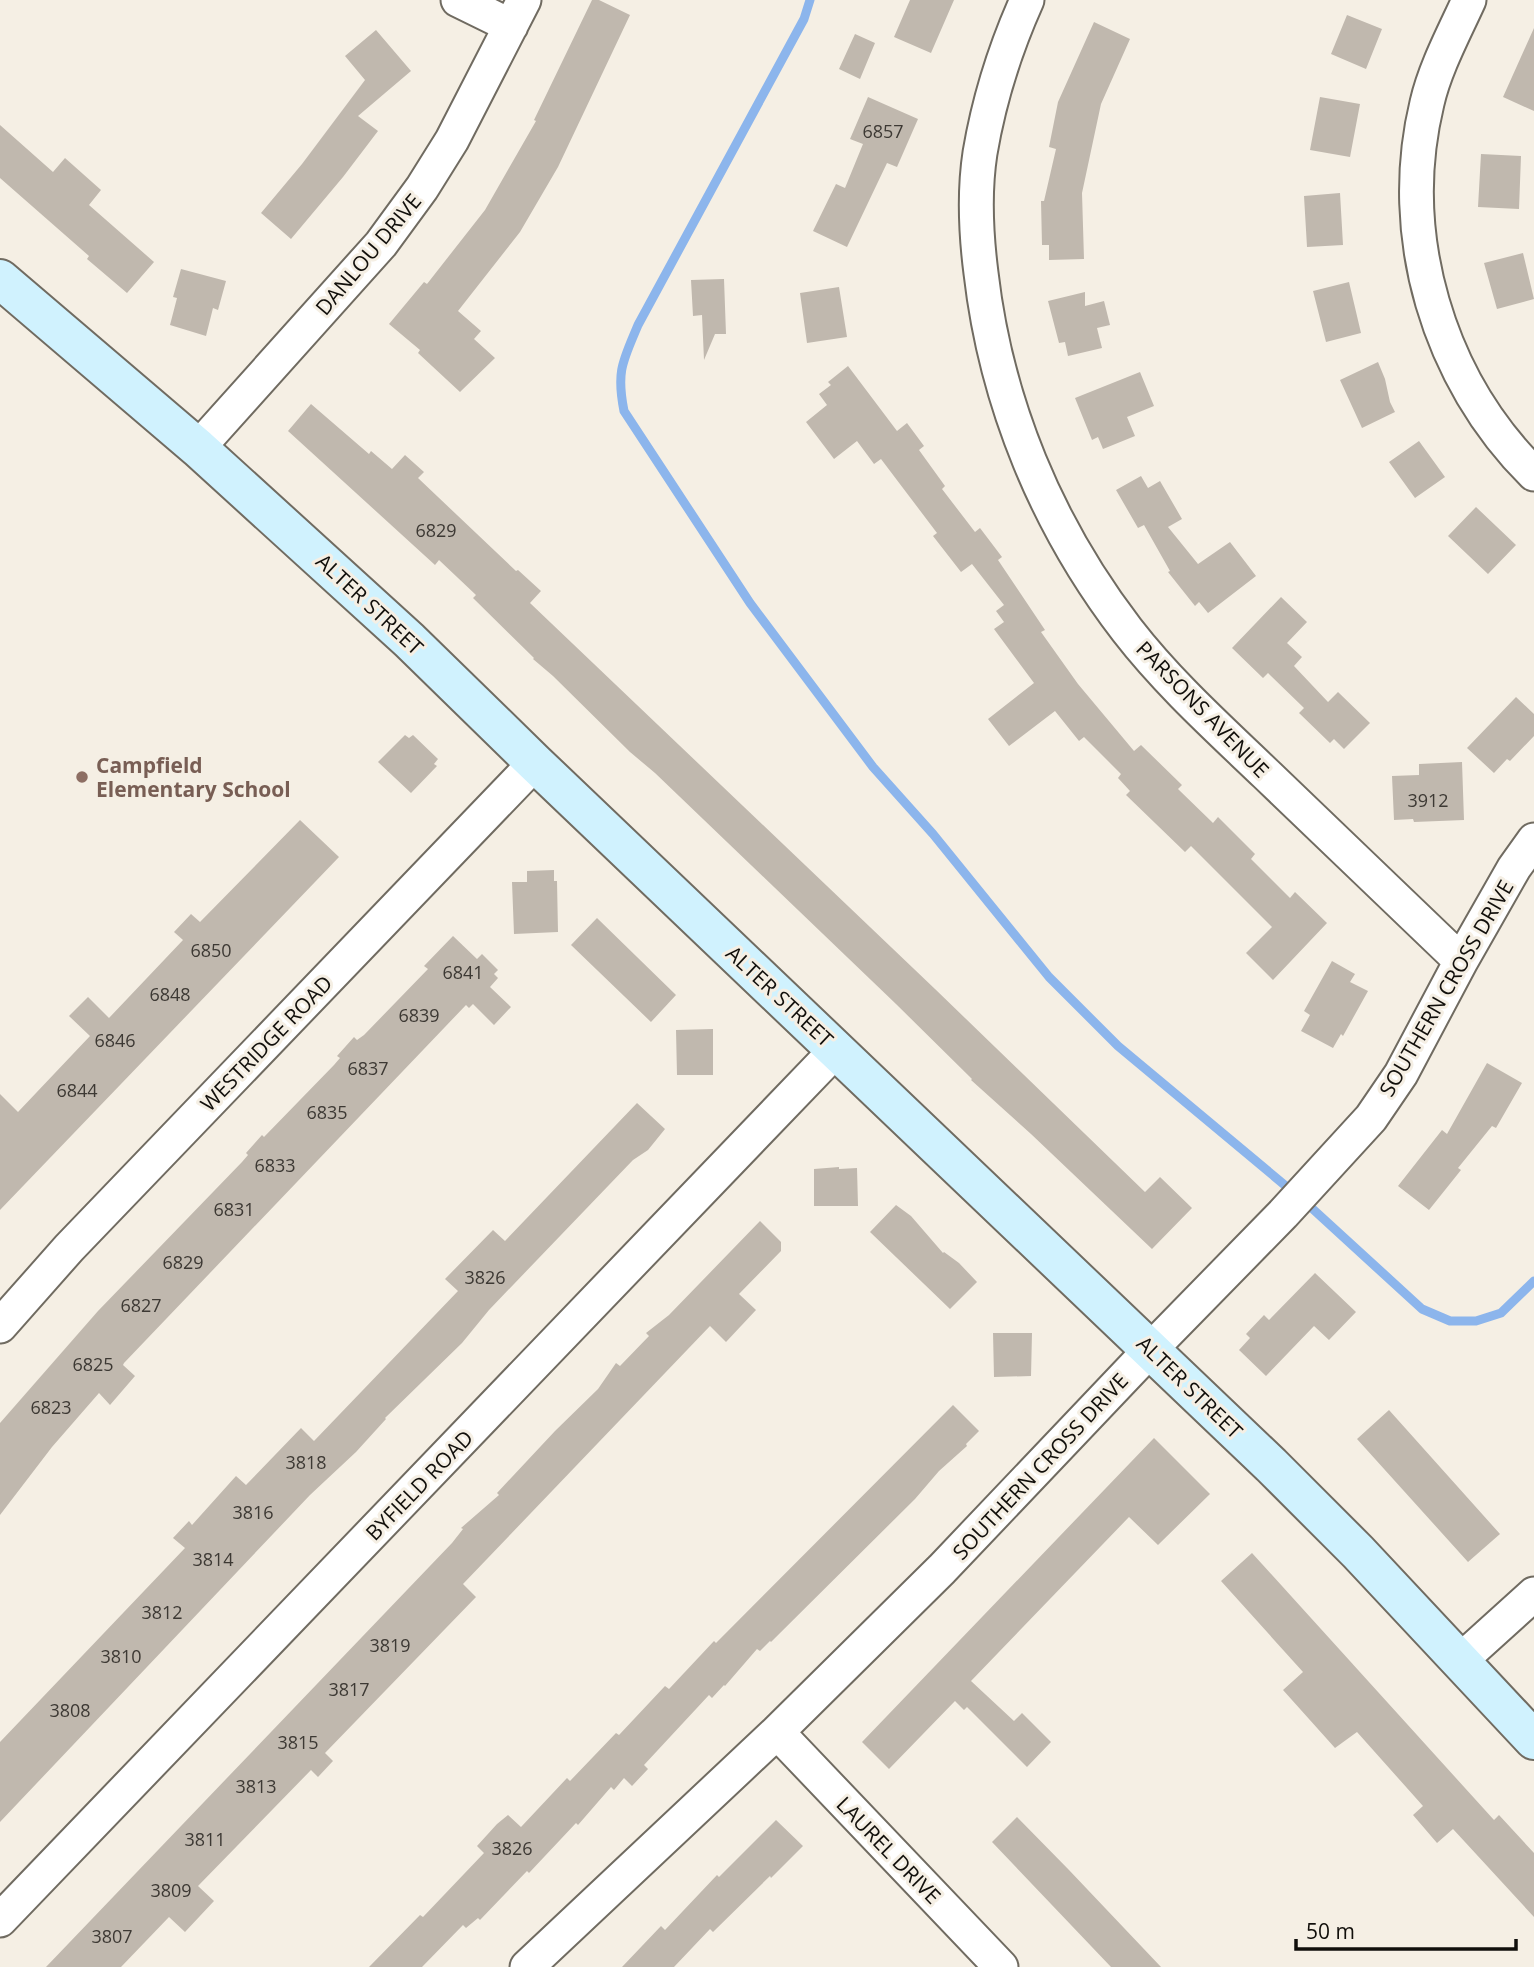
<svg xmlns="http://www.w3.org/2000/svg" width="1534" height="1967" font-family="'Open Sans',sans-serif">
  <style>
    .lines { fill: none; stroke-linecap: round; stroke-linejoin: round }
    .stream { stroke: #8cb5ec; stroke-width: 9 }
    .building { fill: #c0b8ae }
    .street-casing { stroke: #706b61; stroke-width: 37 }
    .secondary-casing { stroke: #706b61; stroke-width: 42 }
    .street { stroke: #fff; stroke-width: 33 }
    .secondary { stroke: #d0f2fe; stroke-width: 38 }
    .education-dot { fill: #8d6e63; stroke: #f5efe4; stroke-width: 2.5 }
    .labels { text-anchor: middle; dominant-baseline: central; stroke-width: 6; stroke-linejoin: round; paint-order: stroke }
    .number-label { font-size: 18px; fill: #3d3934 }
    .street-label { font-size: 21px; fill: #110f0b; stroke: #f5efe4 }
    .education-label { font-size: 21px; font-weight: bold; fill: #785e54; stroke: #f5efe4; text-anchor: start }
  </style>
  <rect width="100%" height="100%" fill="#f5efe4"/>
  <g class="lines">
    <path class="stream" d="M 810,0 L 804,19 L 638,325 C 623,361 616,371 624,411 L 750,603 L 873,767 L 933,834 L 1049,977 L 1118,1046 L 1293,1192
      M 1304,1201 L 1422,1309 L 1450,1321 L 1476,1321 L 1501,1313 L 1534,1281"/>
  </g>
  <path class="building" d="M 592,0 L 599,0 L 630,15 L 558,167 L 520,232 L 458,311 L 481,331 L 474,339 L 495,358 L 460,392 L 418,353 L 420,350 L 389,324 L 424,282 L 427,284 L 485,210 L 536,121 L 534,120 Z
    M 910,0 L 954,0 L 931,53 L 894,37 Z
    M 1347,15 L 1382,29 L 1366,69 L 1331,54 Z
    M 1094,22 L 1130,39 L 1101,104 L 1082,193 L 1084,259 L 1049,260 L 1049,245 L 1042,245 L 1041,201 L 1044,201 L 1056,149 L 1049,147 L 1058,102 Z
    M 1534,28 L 1534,111 L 1503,97 Z
    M 376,30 L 411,71 L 358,116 L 378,131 L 343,177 L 291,239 L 261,213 L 302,164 L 365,80 L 345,56 Z
    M 855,34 L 875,43 L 860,79 L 839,69 Z
    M 868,97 L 918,119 L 897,167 L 887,163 L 847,247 L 813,231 L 836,184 L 845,188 L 863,144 L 850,139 Z
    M 1320,97 L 1360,104 L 1350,157 L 1310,150 Z
    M 0,125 L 53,172 L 65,158 L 101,190 L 89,205 L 154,262 L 127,293 L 87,259 L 89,256 L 0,178 Z
    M 1481,154 L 1521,156 L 1519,209 L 1478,207 Z
    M 1340,193 L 1343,245 L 1307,247 L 1304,196 Z
    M 1523,253 L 1534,299 L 1497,309 L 1484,263 Z
    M 181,269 L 226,281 L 218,310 L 213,308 L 206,336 L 170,325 L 177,298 L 173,297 Z
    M 724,279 L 726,334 L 715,334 L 704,360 L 702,315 L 693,316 L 691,280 Z
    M 1349,282 L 1361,333 L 1326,342 L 1313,291 Z
    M 839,287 L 847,337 L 807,343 L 800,293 Z
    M 1085,292 L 1085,306 L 1104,301 L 1110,325 L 1097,328 L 1102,348 L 1068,356 L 1065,342 L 1059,343 L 1048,301 Z
    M 1378,362 L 1385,379 L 1390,402 L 1395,412 L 1362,428 L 1340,380 Z
    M 848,366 L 897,431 L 907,423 L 924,446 L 919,450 L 945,486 L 942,489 L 975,532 L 980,528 L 1002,557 L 998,560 L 1045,630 L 1041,632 L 1078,684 L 1134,751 L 1141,745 L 1182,785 L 1178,789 L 1213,823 L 1218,817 L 1255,854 L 1251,859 L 1290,898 L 1295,892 L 1327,923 L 1273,980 L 1246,953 L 1272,927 L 1191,846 L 1185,852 L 1126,795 L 1130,791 L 1118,778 L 1121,774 L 1084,737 L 1079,741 L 1055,711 L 1009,746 L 988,719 L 1034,683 L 994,629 L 1004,622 L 996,611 L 1004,605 L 972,564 L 961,572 L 933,536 L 937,533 L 881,459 L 874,464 L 857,441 L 834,459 L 806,422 L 827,405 L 819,394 L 831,385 L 828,382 Z
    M 1140,372 L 1154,406 L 1127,417 L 1135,436 L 1103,449 L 1098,437 L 1092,440 L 1075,398 Z
    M 311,404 L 369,454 L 371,451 L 392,469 L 405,455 L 424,472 L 418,478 L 516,571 L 518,570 L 541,591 L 530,603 L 935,989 L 1145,1192 L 1160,1177 L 1192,1208 L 1152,1249 L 1031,1134 L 971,1080 L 972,1079 L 896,1004 L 655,773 L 630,752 L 553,676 L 533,659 L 534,658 L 473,598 L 476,595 L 439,560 L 435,565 L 288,431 Z
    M 1419,441 L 1445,477 L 1415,498 L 1389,462 Z
    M 1141,476 L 1148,488 L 1160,481 L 1182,519 L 1168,527 L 1198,564 L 1230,542 L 1256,576 L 1208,613 L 1199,602 L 1195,606 L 1168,572 L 1170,571 L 1144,525 L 1138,528 L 1116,490 Z
    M 1476,507 L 1516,545 L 1488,574 L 1448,536 Z
    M 1281,597 L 1307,622 L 1287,643 L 1302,657 L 1294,666 L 1328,702 L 1338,692 L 1370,723 L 1344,749 L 1334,739 L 1330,743 L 1299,713 L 1304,708 L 1268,673 L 1263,678 L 1232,648 Z
    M 1516,697 L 1534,714 L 1534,736 L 1510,761 L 1507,759 L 1494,773 L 1467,748 Z
    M 405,735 L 409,738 L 413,735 L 438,759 L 434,764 L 437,766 L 411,793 L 378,762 Z
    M 1462,762 L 1464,820 L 1414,822 L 1413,819 L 1394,820 L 1392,776 L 1419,775 L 1419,764 Z
    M 300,820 L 339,857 L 0,1210 L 0,1094 L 18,1112 L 90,1036 L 69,1016 L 88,997 L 109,1018 L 183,940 L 174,932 L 191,914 L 200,922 Z
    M 554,870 L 554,881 L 557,881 L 558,932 L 514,934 L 512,882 L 527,882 L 527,871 Z
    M 597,918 L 676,995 L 651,1022 L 571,945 Z
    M 453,936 L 477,959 L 482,954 L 498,970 L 494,974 L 498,978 L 490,987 L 511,1007 L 494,1025 L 473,1004 L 469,1008 L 466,1005 L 124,1363 L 123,1365 L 135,1376 L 110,1405 L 99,1393 L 52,1447 L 0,1515 L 0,1423 L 98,1311 L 242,1162 L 248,1155 L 246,1153 L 262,1135 L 264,1137 L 334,1065 L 340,1058 L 337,1056 L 354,1037 L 357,1040 L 364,1035 L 428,969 L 424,966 Z
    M 1332,961 L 1355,974 L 1350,982 L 1368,991 L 1343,1036 L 1341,1034 L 1333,1048 L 1301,1031 L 1310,1015 L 1304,1011 Z
    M 713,1029 L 713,1075 L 677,1075 L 676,1030 Z
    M 1487,1063 L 1522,1083 L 1496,1128 L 1492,1126 L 1458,1168 L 1461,1170 L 1429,1210 L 1398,1186 L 1442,1130 L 1447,1134 Z
    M 637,1103 L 665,1129 L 648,1150 L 633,1160 L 489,1310 L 462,1343 L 385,1418 L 386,1419 L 356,1452 L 310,1495 L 0,1822 L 0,1742 L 185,1548 L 173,1538 L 189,1521 L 192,1525 L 236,1476 L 246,1485 L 301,1428 L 314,1441 L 458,1291 L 445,1279 L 493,1230 L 505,1241 Z
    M 839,1167 L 839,1169 L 857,1168 L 858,1206 L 814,1206 L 814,1169 Z
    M 896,1205 L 911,1216 L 943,1253 L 944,1252 L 959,1263 L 977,1282 L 950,1309 L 870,1232 Z
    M 760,1221 L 781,1242 L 781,1251 L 739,1294 L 756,1310 L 726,1342 L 710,1326 L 463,1584 L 476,1597 L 325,1753 L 333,1761 L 318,1777 L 311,1770 L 198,1886 L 214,1901 L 185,1932 L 169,1917 L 121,1967 L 46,1967 L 452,1543 L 463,1529 L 461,1528 L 499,1495 L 497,1493 L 555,1431 L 598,1389 L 616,1363 L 620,1366 L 649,1336 L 646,1333 L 669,1315 Z
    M 1315,1273 L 1356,1312 L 1329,1340 L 1314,1326 L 1266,1376 L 1239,1350 L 1250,1338 L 1246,1334 L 1264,1315 L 1269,1320 Z
    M 993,1333 L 1032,1333 L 1031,1376 L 994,1377 Z
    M 953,1405 L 979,1431 L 966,1444 L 967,1446 L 939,1471 L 915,1499 L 771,1642 L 770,1641 L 760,1651 L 757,1649 L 725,1686 L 724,1685 L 712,1698 L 709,1695 L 644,1765 L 648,1769 L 632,1786 L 624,1778 L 614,1790 L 611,1787 L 578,1825 L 576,1823 L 529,1873 L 527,1871 L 480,1920 L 478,1918 L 466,1928 L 463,1925 L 422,1967 L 369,1967 L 420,1915 L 423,1917 L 484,1853 L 477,1846 L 497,1824 L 508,1815 L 521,1827 L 567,1778 L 570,1781 L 616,1733 L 619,1735 L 665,1686 L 669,1689 L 714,1641 L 716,1643 Z
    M 1389,1410 L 1500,1534 L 1468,1562 L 1357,1439 Z
    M 1154,1438 L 1210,1494 L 1158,1545 L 1129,1517 L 971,1681 L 1014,1721 L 1022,1713 L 1051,1742 L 1027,1767 L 967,1707 L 964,1710 L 955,1701 L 889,1769 L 862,1742 Z
    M 1252,1553 L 1494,1820 L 1499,1815 L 1534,1853 L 1534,1917 L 1453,1829 L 1437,1843 L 1413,1815 L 1423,1806 L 1357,1732 L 1335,1748 L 1283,1690 L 1303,1672 L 1221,1581 Z
    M 1017,1817 L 1069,1870 L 1161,1967 L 1111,1967 L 992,1842 Z
    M 776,1820 L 803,1846 L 771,1878 L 770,1876 L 713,1932 L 710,1929 L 674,1967 L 622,1967 L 661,1926 L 665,1930 L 717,1875 L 719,1877 Z"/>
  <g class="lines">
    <defs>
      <path id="street" d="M 458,0 L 511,26
        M 1027,0 C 1005,49 989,100 980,153 C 974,192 976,234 981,273 C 996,403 1047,526 1127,630 C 1168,683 1218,728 1266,774 C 1331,836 1396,899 1461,961
        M 1469,0 C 1454,33 1435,68 1427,103 C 1395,235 1438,379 1534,474
        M 198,448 L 381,244 L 422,188 L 452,140 L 524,0
        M 0,1326 L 69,1248 L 535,763
        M 1461,1660 L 1534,1594
        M 777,1732 L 1001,1967
        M 0,1920 L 837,1049
        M 527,1967 L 777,1732 L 942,1569 L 1151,1349 L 1283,1214 L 1371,1118 L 1401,1074 L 1461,961 L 1514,868 L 1534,840"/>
      <path id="secondary" d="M 0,279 L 198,448 L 409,640 L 535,763 L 1271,1465 L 1358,1552 L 1534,1740"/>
    </defs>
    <use href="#street" class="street-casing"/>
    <use href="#secondary" class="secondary-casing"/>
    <use href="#street" class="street"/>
    <use href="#secondary" class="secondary"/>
  </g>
  <circle class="education-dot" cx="82" cy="777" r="7"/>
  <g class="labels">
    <g class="number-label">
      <text x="883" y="131">6857</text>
      <text x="436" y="530">6829</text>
      <text x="1428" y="800">3912</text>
      <text x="211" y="950">6850</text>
      <text x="463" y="972">6841</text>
      <text x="170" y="994">6848</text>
      <text x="419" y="1015">6839</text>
      <text x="115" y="1040">6846</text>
      <text x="368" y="1068">6837</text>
      <text x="77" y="1090">6844</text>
      <text x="327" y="1112">6835</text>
      <text x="275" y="1165">6833</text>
      <text x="234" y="1209">6831</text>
      <text x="183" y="1262">6829</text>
      <text x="485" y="1277">3826</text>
      <text x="141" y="1305">6827</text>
      <text x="93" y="1364">6825</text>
      <text x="51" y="1407">6823</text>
      <text x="306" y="1462">3818</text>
      <text x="253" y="1512">3816</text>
      <text x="213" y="1559">3814</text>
      <text x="162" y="1612">3812</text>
      <text x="390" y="1645">3819</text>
      <text x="121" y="1656">3810</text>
      <text x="349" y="1689">3817</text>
      <text x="70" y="1710">3808</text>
      <text x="298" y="1742">3815</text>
      <text x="256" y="1786">3813</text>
      <text x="205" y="1839">3811</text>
      <text x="512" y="1848">3826</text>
      <text x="171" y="1890">3809</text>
      <text x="112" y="1936">3807</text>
    </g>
    <g class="street-label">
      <text transform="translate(368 254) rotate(-50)">DANLOU DRIVE</text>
      <text transform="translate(370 604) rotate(43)">ALTER STREET</text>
      <text transform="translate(1203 709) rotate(46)">PARSONS AVENUE</text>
      <text transform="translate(1446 988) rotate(-60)">SOUTHERN CROSS DRIVE</text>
      <text transform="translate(780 996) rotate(43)">ALTER STREET</text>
      <text transform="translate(266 1043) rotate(-46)">WESTRIDGE ROAD</text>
      <text transform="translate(1190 1387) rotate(44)">ALTER STREET</text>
      <text transform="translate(1040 1466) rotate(-47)">SOUTHERN CROSS DRIVE</text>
      <text transform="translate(419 1485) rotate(-46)">BYFIELD ROAD</text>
      <text transform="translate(889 1850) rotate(46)">LAUREL DRIVE</text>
    </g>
    <g class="education-label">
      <text x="96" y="765">Campfield<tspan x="96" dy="24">Elementary School</tspan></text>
    </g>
  </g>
  <path d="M1296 1939v10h220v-10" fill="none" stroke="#110f0b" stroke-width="3.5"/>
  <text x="1306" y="1939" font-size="21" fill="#110f0b" stroke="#f5efe4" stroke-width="5" paint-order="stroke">50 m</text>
</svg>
